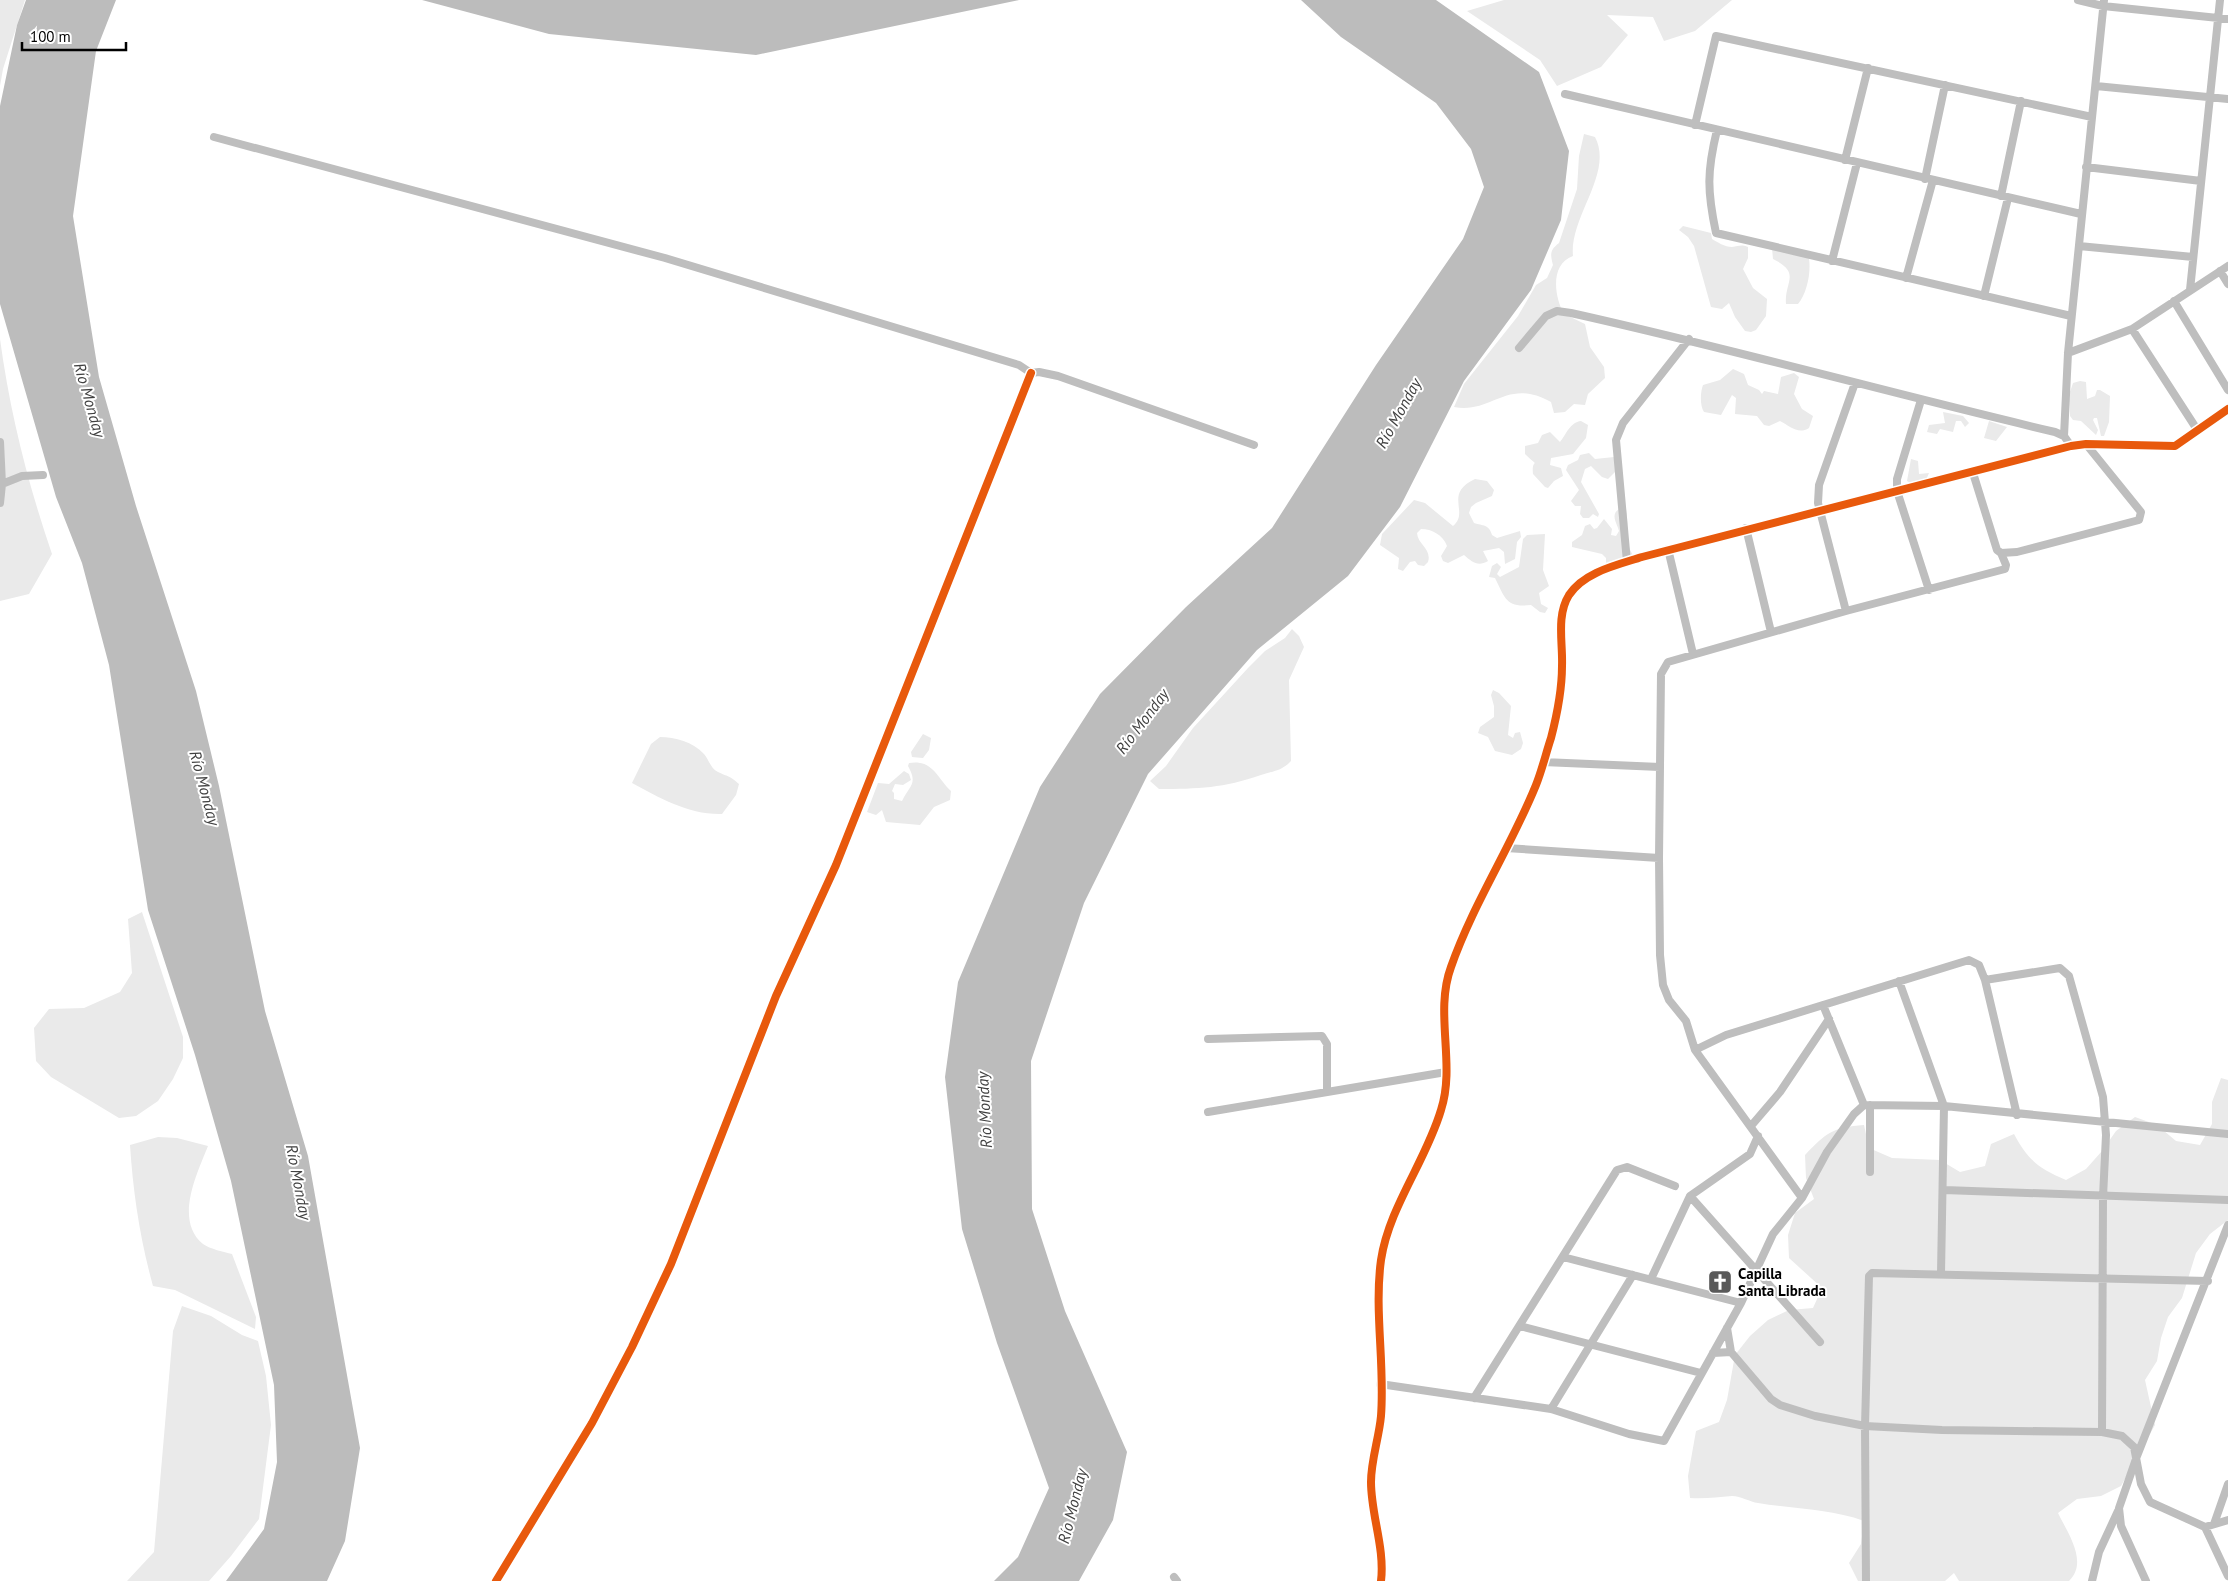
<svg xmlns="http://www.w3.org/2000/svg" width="2228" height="1581" font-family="'PT Sans',sans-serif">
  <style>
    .green { fill: #eaeaea }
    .water { fill: #bcbcbc }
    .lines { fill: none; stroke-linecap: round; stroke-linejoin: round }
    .minor { stroke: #bebebe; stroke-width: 8 }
    .cycleway-casing { stroke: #fff; stroke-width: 11 }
    .cycleway { stroke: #e8590c; stroke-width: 8 }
    .labels { text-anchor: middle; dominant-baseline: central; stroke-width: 4; stroke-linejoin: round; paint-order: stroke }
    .poi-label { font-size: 15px; font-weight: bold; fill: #000; stroke: #fff; text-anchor: start }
    .water-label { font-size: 16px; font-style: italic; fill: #414141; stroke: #fff }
  </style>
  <rect width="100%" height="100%" fill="#fff"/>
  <path class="green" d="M 0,0 L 25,0 L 3,69 L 0,86 Z
    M 1504,0 L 1732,0 L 1695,31 L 1664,41 L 1653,17 L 1607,15 L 1628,35 L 1601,67 L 1557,86 L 1540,60 L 1467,11 Z
    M 1584,134 L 1595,137 C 1614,173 1569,217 1573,256 C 1550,264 1554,296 1564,314 L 1585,324 L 1590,347 L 1604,367 L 1605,378 L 1588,394 L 1585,405 L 1574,404 L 1565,412 L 1554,413 L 1551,402 C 1506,377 1493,414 1454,407 L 1464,384 L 1518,316 L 1536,285 L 1547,278 L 1553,265 C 1550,254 1550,250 1559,243 L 1577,189 L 1579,156 Z
    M 1683,226 L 1711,233 L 1712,239 C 1717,242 1725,247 1732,247 C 1739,246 1741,244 1748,247 L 1748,258 L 1743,269 L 1753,288 L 1767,299 L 1766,316 L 1756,330 L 1751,332 L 1745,331 L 1735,317 L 1729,303 L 1722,309 L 1711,307 L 1694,246 L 1688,237 L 1679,230 Z
    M 1772,248 L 1808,254 C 1812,268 1808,292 1798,304 L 1786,304 C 1784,282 1802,273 1773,259 Z
    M 0,339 C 10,413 28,484 52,554 L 29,594 L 0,601 Z
    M 1733,369 L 1744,374 L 1748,385 L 1759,390 L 1762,394 L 1764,391 L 1778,394 L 1781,377 L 1794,373 L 1799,377 L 1794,394 L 1802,409 L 1813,416 L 1809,428 C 1798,435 1790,426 1780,421 L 1769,426 L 1764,425 L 1757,416 L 1735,414 L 1736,398 L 1732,395 L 1721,415 L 1704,412 C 1700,406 1700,393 1703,385 L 1720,380 Z
    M 2080,381 L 2086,382 L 2087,399 L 2095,396 L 2097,390 L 2100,390 L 2110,396 L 2109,422 L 2104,436 L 2101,436 L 2097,418 L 2094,418 L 2093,420 L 2098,430 L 2096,435 L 2081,421 L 2073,420 L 2070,416 L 2069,395 L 2073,383 Z
    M 1943,412 L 1963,416 L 1969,423 L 1965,427 L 1961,421 L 1956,421 L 1953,432 L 1940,429 L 1937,434 L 1927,432 L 1929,425 L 1945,423 Z
    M 1581,421 L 1588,425 L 1586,438 L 1573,454 L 1551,458 L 1550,465 L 1561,468 L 1563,476 L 1554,481 L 1548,488 L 1545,487 L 1533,474 C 1531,456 1542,470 1525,454 L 1525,446 L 1538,443 L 1542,435 L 1550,432 L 1560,442 C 1566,435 1570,422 1581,421 Z
    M 1989,421 L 2007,427 L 1996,441 L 1984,438 Z
    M 1589,453 L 1595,459 L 1614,457 L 1616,471 L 1608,479 L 1602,477 L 1591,466 L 1585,469 L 1581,482 L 1599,514 L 1598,517 L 1593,514 L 1589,518 L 1583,518 L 1580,514 L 1581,506 L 1575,506 L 1571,501 L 1579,490 L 1566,470 L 1568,465 L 1578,460 L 1580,455 Z
    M 1911,459 L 1918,461 L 1919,474 L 1929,473 L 1926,480 L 1912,484 L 1907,481 Z
    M 1475,479 L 1487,481 L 1494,490 L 1492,496 L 1476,503 L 1471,507 L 1469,513 L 1474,523 C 1483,526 1489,524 1492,535 L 1497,538 L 1520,531 L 1521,537 L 1517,542 L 1515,559 L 1505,564 L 1504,552 L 1499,548 L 1483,551 L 1488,561 C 1478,567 1472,562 1464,555 L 1448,563 L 1443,561 L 1441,556 L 1447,546 C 1443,535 1432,529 1421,529 L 1417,533 C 1418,545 1432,549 1428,562 L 1424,566 L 1418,565 L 1415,561 L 1410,562 L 1403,571 L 1398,569 L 1399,558 L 1380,545 L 1382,534 L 1414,500 L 1425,503 L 1453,526 C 1470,512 1443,494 1475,479 Z
    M 1619,509 L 1626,509 C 1628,520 1627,534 1629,546 C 1629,550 1632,552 1633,556 L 1606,564 L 1606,558 L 1602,554 L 1572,547 L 1572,542 L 1582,535 L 1585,526 L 1590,524 L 1594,529 L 1597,528 L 1604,519 L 1612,529 L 1611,535 L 1616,536 L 1619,531 C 1617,523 1610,515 1619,509 Z
    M 1545,534 L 1543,570 L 1549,586 L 1539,593 L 1541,604 L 1548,608 L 1545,613 L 1540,612 L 1531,605 C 1506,608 1505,598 1495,578 L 1489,577 L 1492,566 L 1497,563 L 1501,567 L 1497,574 L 1500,577 L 1519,567 L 1523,539 L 1527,535 Z
    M 1292,629 L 1299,636 L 1304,647 L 1289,680 L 1291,761 C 1282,771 1273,771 1261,775 C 1224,788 1198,789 1159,789 L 1150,781 L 1166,766 L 1193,728 L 1248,668 L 1265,651 L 1285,638 Z
    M 1493,690 L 1499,693 L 1511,706 L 1508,735 L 1513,738 L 1515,733 L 1520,732 L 1523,743 L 1521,749 L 1512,755 L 1495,751 L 1488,737 L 1478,733 L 1480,727 L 1494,717 L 1494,706 L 1491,695 Z
    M 923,734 L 931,738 L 929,750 L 923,758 L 912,757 L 911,752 Z
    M 660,737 C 675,737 693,742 704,754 C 709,760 711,769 718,772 C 728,777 729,775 739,784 L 736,795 L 722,814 C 689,815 660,798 632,783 L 651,744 Z
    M 909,763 C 933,759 937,778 951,791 L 950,800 L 934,807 L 920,825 L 886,822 L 882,810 L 876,815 L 867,812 L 878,783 L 889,784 L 904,771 L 909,774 L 911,780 L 903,785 L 895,784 L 892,791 L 894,793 L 894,799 L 902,801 C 910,785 918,784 908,766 Z
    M 142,912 L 183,1037 L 183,1058 L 173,1079 L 158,1101 L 136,1116 L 119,1118 L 51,1077 L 36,1061 L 34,1028 L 49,1009 L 84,1008 L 120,992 L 132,973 L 128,919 Z
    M 2221,1078 L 2228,1080 L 2228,1220 L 2210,1234 L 2196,1253 L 2182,1298 L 2168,1317 L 2161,1338 L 2157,1361 L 2145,1380 L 2155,1425 L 2121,1486 L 2101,1496 L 2077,1499 L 2058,1513 C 2067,1532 2089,1562 2069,1581 L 1959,1581 L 1954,1573 L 1945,1581 L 1858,1581 L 1849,1563 L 1861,1544 L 1864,1521 C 1831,1509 1793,1509 1758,1503 C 1750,1502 1741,1496 1732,1496 C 1718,1497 1705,1499 1690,1498 L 1688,1476 L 1696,1431 L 1719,1422 L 1727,1400 L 1735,1355 L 1750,1336 L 1768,1320 L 1789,1310 L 1813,1308 L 1822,1288 L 1789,1258 L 1788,1235 L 1795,1213 L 1814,1199 L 1806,1178 L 1805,1155 C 1826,1133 1833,1127 1864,1125 L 1869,1148 L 1892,1158 L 1940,1160 L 1960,1172 L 1985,1166 L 1991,1144 L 2014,1134 C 2028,1160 2038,1168 2066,1180 L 2086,1169 L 2102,1151 L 2116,1131 L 2135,1117 L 2157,1125 L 2176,1141 L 2200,1145 L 2212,1124 L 2212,1102 Z
    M 158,1137 L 177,1138 L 208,1146 C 197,1174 174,1220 203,1244 C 210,1249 224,1252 232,1254 L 256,1317 L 255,1329 L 175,1290 L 153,1286 C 140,1239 133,1192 130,1145 Z
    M 182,1306 L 211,1316 L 242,1335 L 258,1341 L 266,1376 L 271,1425 L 259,1519 L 231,1556 L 209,1581 L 127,1581 L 154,1552 L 173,1331 Z"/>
  <path class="water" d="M 26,0 L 116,0 L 96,51 L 73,216 L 99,377 L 136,506 L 196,691 L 219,786 L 265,1011 L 308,1156 L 360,1448 L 345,1541 L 327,1581 L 226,1581 L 264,1529 L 277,1462 L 274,1385 L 231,1181 L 195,1055 L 148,910 L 109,665 L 82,563 L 56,497 L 0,304 L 0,106 L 17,25 Z
    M 422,0 L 1019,0 L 756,55 L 549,34 Z
    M 1301,0 L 1436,0 L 1539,72 L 1569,151 L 1561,220 L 1531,290 L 1464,381 L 1400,507 L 1348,576 L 1257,650 L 1148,774 L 1084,903 L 1031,1061 L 1032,1209 L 1065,1311 L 1127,1452 L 1113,1520 L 1079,1581 L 994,1581 L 1018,1557 L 1049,1488 L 997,1343 L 962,1229 L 945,1077 L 958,982 L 1040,787 L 1100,694 L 1186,607 L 1272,528 L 1376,365 L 1463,239 L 1484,187 L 1471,149 L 1436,103 L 1341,37 Z"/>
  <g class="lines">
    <path class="minor" d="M 2078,0 L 2103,6 L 2228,19
      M 2096,86 L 2228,99
      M 1565,94 L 2081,214
      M 1695,125 L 1716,36 L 2092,117
      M 1717,130 C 1707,171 1707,191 1716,233 L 2071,316
      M 214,137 L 665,258 L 1019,365 L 1031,373
      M 1845,160 L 1868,68
      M 2086,167 L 2201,181
      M 1925,179 L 1945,85
      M 2001,196 L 2021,101
      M 2079,246 L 2193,257
      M 1832,261 L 1857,163
      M 2220,271 L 2228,284
      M 1906,278 L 1933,180
      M 2190,290 L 2220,0
      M 1984,296 L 2008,198
      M 2174,301 L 2228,390
      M 2132,329 L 2198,431
      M 1519,348 L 1546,316 L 1557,311 L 1571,313 C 1733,349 1893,394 2055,432 L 2064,436 L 2071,446
      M 2068,353 L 2132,329 L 2228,266
      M 1031,373 L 1039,372 L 1058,376 L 1254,445
      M 1921,400 L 1897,479 L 1897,491 L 1929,590
      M 2064,436 L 2068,353 L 2104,0
      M 0,442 L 2,484 L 0,503
      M 1973,473 L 1997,550 L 2001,553 L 2017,552 L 2139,520 L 2141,512 L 2086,444
      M 2,484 L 22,476 L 43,475
      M 1746,528 L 1771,632
      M 1668,549 L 1693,654
      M 1627,562 L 1616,440 L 1623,423 L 1689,339
      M 1846,611 L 1818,503 L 1819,485 L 1855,383
      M 1543,762 L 1660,767
      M 1506,848 L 1659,858
      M 1985,980 L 2060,968 L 2069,976 L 2103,1097 L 2106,1135 L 2103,1197 L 2102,1432
      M 1899,981 L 1944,1106 L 1941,1273
      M 1823,1005 L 1864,1105
      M 1208,1039 L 1322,1036 L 1327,1044 L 1327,1092
      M 1695,1050 L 1726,1035 L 1969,960 L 1979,965 L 1985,980 L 2017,1115
      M 1870,1105 L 1870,1172
      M 1208,1112 L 1446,1072
      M 1751,1126 L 1780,1092 L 1829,1019
      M 1944,1190 L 2228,1200
      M 1690,1196 L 1820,1342
      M 1802,1198 L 1695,1050 L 1686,1021 L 1669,1000 L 1663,985 L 1660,955 L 1659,858 L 1661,674 L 1668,662 L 1846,611 L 2005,569 L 2006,565 L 2001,553
      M 1563,1257 L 1741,1303
      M 1651,1279 L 1690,1196 L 1750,1154 L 1758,1136
      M 1520,1326 L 1701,1373
      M 1727,1328 L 1731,1352
      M 1713,1353 L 1731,1352 L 1771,1399 L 1780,1405 L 1815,1416 L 1865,1426 L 1942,1430 L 2102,1432 L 2122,1436 L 2134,1447 L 2141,1484 L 2150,1502 L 2205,1527 L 2228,1520
      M 1380,1384 L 1551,1409 L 1629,1434 L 1664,1441 L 1741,1303 L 1773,1234 L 1802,1198 L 1827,1152 L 1854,1114 L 1864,1105 L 1944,1106 L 2228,1134
      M 1474,1398 L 1617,1170 L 1627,1167 L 1675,1186
      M 1551,1409 L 1633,1275
      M 2214,1524 L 2228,1484
      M 2205,1527 L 2228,1576
      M 1174,1577 L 1177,1581
      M 496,1581 L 592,1423 L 632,1347 L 671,1264 L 776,996 L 836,865 L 1031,373
      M 1381,1581 C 1385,1548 1371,1515 1371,1482 C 1371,1460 1379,1438 1381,1416 C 1385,1364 1374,1311 1381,1260 C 1389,1207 1426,1161 1441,1110 C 1456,1064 1434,1013 1451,967 C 1473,904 1511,847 1536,785 C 1542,770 1546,753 1551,738 C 1557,715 1562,690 1562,666 C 1563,643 1556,616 1569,595 C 1584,572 1617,565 1642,557 L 2071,446 L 2086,444 L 2175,446 L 2228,409
      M 1866,1581 L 1865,1426 L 1869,1276 L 1872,1273 L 2208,1281
      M 2092,1581 L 2099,1552 L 2118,1511
      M 2146,1581 L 2121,1526 L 2119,1508 L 2137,1456 L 2228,1225"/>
    <defs>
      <path id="cycleway" d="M 496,1581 L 592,1423 L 632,1347 L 671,1264 L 776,996 L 836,865 L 1031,373
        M 1381,1581 C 1385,1548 1371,1515 1371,1482 C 1371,1460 1379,1438 1381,1416 C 1385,1364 1374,1311 1381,1260 C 1389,1207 1426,1161 1441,1110 C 1456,1064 1434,1013 1451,967 C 1473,904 1511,847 1536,785 C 1542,770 1546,753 1551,738 C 1557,715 1562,690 1562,666 C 1563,643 1556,616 1569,595 C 1584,572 1617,565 1642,557 L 2071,446 L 2086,444 L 2175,446 L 2228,409"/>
    </defs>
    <use href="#cycleway" class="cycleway-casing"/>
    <use href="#cycleway" class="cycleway"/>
  </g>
  <defs>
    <symbol id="church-square" viewBox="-11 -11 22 22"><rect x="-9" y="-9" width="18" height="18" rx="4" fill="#595959" stroke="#fff"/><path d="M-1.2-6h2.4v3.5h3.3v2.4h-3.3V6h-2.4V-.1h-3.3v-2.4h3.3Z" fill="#fff"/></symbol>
  </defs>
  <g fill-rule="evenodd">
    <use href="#church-square" x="1706" y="1268" width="28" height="28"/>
  </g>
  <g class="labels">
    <g class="poi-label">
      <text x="1738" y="1273">Capilla<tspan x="1738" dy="17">Santa Librada</tspan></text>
    </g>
    <g class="water-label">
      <text transform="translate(90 400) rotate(74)">Río Monday</text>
      <text transform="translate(1398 413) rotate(-61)">Río Monday</text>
      <text transform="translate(1142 721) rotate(-53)">Río Monday</text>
      <text transform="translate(205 788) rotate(75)">Río Monday</text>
      <text transform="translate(984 1110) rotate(-93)">Río Monday</text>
      <text transform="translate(299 1182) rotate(79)">Río Monday</text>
      <text transform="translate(1072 1506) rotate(-76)">Río Monday</text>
    </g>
  </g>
  <path d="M22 42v8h104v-8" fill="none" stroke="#000000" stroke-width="2.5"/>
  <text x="30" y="42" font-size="15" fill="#000000" stroke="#ffffff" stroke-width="4" paint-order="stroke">100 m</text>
</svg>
